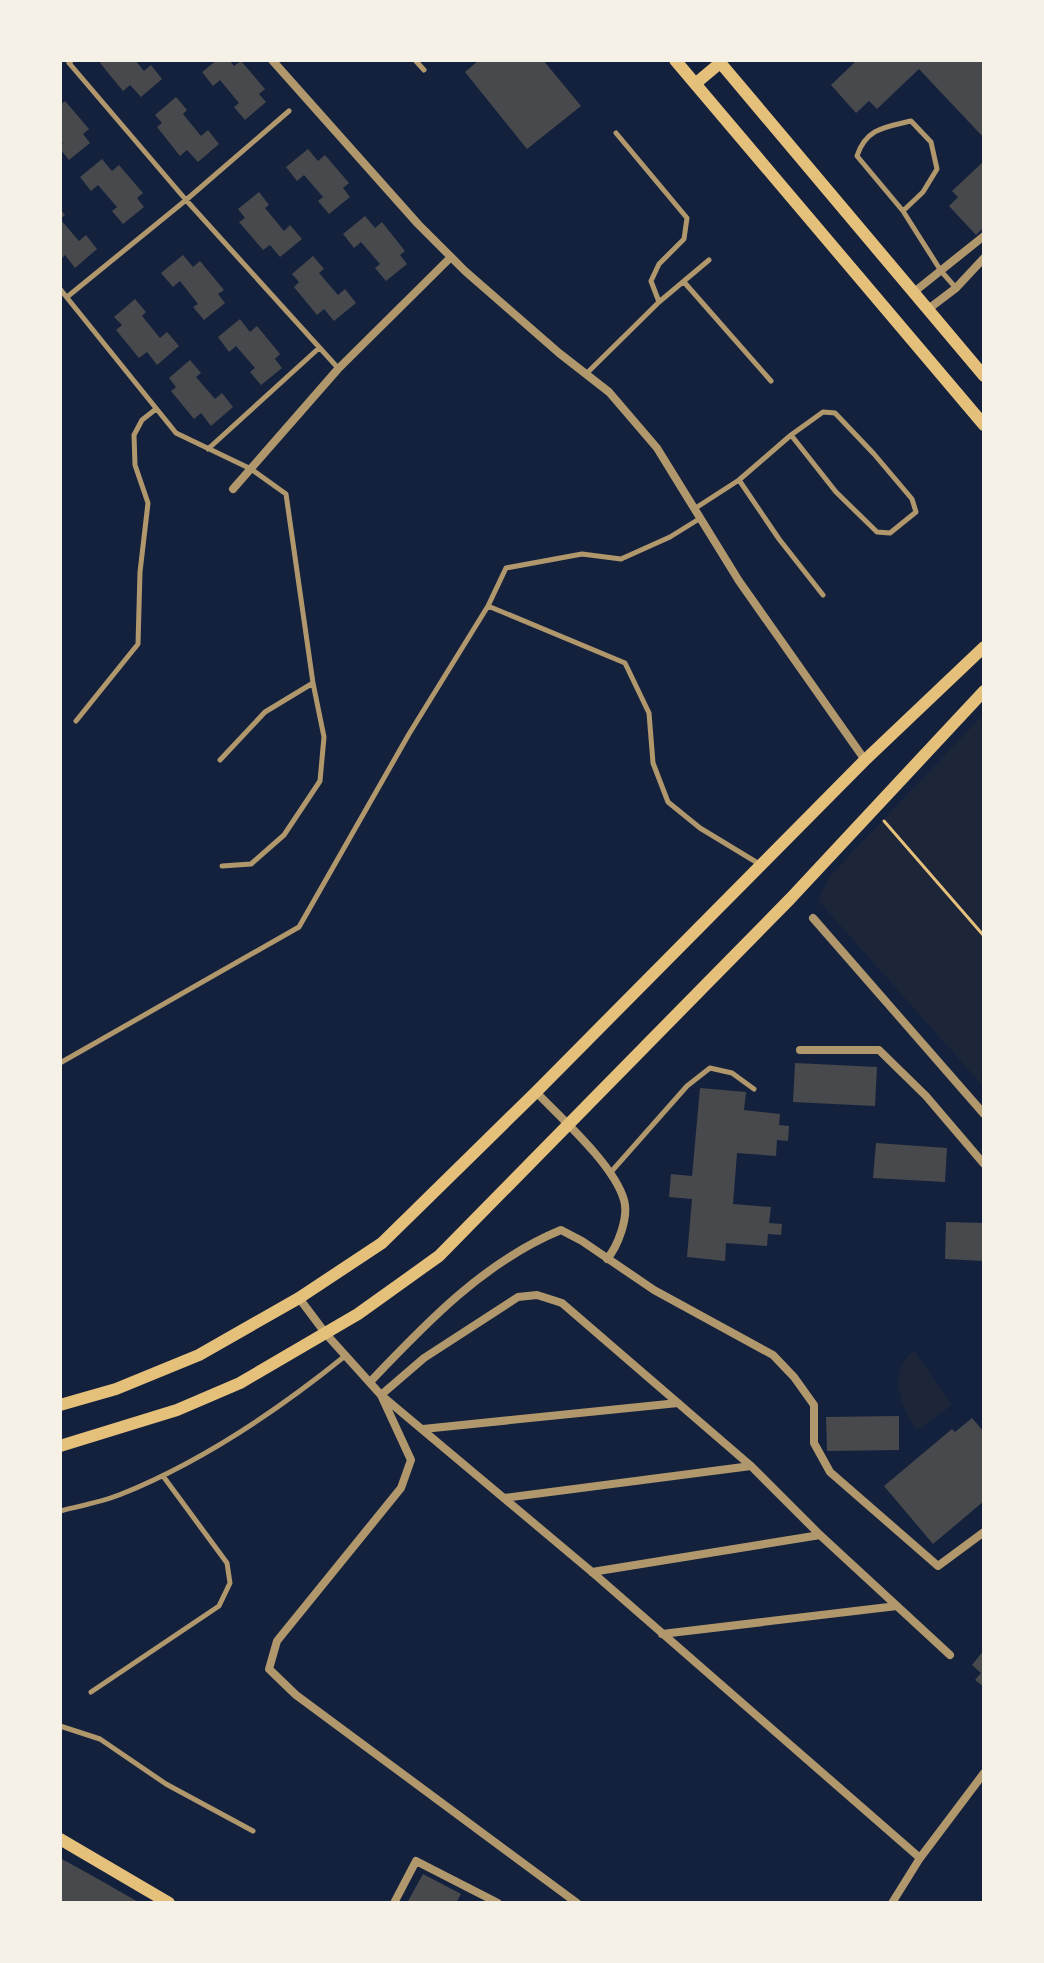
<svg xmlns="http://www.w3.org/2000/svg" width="1044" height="1963" font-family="Jost,sans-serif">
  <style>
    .green { fill: #1d2539 }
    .building { fill: #48494c }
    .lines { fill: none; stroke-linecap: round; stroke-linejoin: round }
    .path { stroke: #e5c07b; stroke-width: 3 }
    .service { stroke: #b1986c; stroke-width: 5 }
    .minor { stroke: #b1986c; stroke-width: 8 }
    .secondary { stroke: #e5c07b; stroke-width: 12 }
  </style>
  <rect width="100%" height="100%" fill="#14213d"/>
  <path class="green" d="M 984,714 L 984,1087 L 818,900 L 830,876 Z
    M 914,1351 L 952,1405 L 917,1430 C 900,1407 887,1371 914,1351 Z"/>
  <path class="building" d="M 103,60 L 135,60 L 144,71 L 151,65 L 162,79 L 141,97 L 130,85 L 123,91 L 100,63 Z
    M 217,60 L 229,60 L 234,66 L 241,61 L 265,89 L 259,94 L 266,102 L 245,120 L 234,107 L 239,103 L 220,80 L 213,86 L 202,72 Z
    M 479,60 L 543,60 L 581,106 L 527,149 L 465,72 Z
    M 857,60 L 984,60 L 984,138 L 919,69 L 877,109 L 869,101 L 856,113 L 831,85 Z
    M 176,97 L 187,110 L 183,114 L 201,136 L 208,130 L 219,144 L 198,162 L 187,150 L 180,156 L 157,127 L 162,123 L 155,115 Z
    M 65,101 L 89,129 L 83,134 L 90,143 L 69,160 L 60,149 L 63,143 L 60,140 L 60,105 Z
    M 308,149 L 318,161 L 325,155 L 349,183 L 343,188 L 350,197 L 329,214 L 318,201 L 323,197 L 304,175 L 297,181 L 286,167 Z
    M 102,159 L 112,171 L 119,165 L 143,193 L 137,198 L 144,207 L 123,224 L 112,211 L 117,207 L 98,185 L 91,191 L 80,177 Z
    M 984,161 L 984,227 L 976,235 L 949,206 L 958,197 L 952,191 Z
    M 259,192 L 269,205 L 265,208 L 284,231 L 290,225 L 302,239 L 280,257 L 270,245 L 263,250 L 239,222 L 245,218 L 238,209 Z
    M 60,209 L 65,215 L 60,219 L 79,241 L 86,235 L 97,249 L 75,268 L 65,255 L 60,260 Z
    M 365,216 L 375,228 L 382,222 L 405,251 L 400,255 L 407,264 L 386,281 L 375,268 L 380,264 L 361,242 L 354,248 L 343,234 Z
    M 183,255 L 193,267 L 200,261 L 224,290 L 218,294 L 225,303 L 204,320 L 193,307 L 198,304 L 180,281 L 173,287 L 161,273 Z
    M 313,256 L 324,269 L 319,273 L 338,295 L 345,289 L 356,303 L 334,321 L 324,309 L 317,315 L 294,287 L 299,282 L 292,274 Z
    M 135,299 L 146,312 L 142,316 L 160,338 L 167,332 L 179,346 L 157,365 L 147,352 L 139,358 L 116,330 L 122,325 L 114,317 Z
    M 240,319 L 250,332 L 257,326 L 280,354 L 275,359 L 282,368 L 261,385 L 250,372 L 255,368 L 236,346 L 229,352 L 218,337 Z
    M 190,360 L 201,373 L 196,377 L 215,399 L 222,393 L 233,407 L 211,426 L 201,413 L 194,419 L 171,391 L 176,387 L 169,378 Z
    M 795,1063 L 877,1067 L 875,1106 L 793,1102 Z
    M 700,1088 L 746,1092 L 744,1110 L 780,1114 L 779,1125 L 789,1126 L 788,1141 L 777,1140 L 776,1156 L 737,1153 L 733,1204 L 771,1207 L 769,1223 L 782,1224 L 781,1235 L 768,1234 L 767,1246 L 726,1243 L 725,1261 L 687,1257 L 692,1199 L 669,1197 L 671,1174 L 692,1176 Z
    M 876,1143 L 947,1148 L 945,1182 L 873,1178 Z
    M 946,1222 L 984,1223 L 984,1261 L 945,1259 Z
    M 899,1416 L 899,1450 L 827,1451 L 826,1417 Z
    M 972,1418 L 984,1432 L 984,1501 L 933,1544 L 884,1486 L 952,1429 L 955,1432 Z
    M 984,1650 L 984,1687 L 975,1680 L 981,1673 L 972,1665 Z
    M 60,1858 L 91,1875 L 140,1903 L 60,1903 Z
    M 423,1874 L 461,1894 L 456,1903 L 407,1903 Z"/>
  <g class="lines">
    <path class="path" d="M 884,821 L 984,936"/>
    <path class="service" d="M 72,60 L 69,63 L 186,200 L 338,368
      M 415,60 L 424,70
      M 616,133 L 687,218 L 684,239 L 659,264 L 651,281 L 659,302
      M 903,211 L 923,192 L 937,169 L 931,142 L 911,121 C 886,127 866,128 857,156 L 903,211 L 941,271 L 956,288
      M 684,282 L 771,381
      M 60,289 L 176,433 L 251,469 L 286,494 L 313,683 L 324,737 L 320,781 L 284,835 L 251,864 L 222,866
      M 67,297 L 186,200 L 289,111
      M 586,374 L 659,302 L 709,260
      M 208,449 L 319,348
      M 739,480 L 779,539 L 823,595
      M 694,509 L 739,480 L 791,435 L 823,412 L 835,413 L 874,454 L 912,499 L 916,512 L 890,533 L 877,532 L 836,492 L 791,435
      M 488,606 L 506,568 L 582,554 L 621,559 L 670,537 L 699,519
      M 76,721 L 138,644 L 140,572 L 148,503 L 135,465 L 134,435 L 142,420 L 156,409
      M 220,760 L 265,712 L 313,683
      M 60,1063 L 299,927 L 409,734 L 488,606 L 625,663 L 649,713 L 653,763 L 668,802 L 700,828 L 761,865
      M 611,1172 L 687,1086 L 710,1068 L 732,1073 L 754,1089
      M 60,1511 C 80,1506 101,1502 119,1495 C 202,1462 277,1411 345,1356
      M 91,1692 L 219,1606 L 230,1583 L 227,1563 L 163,1476
      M 60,1726 L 100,1739 L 166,1784 L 253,1831"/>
    <path class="minor" d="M 272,60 L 418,224 L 465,271 L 559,353 L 609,392 L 657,448 L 739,581 L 865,760
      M 914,292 L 984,236
      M 927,310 L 956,288 L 984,258
      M 233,489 L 338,369 L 451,257
      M 813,918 L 984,1114
      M 800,1050 L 879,1050 L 926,1096 L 984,1164
      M 536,1092 C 562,1119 614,1165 624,1200 C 629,1217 618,1246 607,1259
      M 299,1298 L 326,1334 L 381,1395 L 411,1460 L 401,1488 L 277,1641 L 269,1669 L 296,1695 L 577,1903
      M 370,1382 C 426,1323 485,1261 561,1230 L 582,1241 L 654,1290 L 773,1355 L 794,1377 L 814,1405 L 814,1443 L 830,1472 L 938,1566 L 984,1532
      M 423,1429 L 678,1403
      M 504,1498 L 751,1466
      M 592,1572 L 820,1535
      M 662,1634 L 897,1606
      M 920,1858 L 592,1572 L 381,1395 L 424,1358 L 518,1297 L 537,1295 L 562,1303 L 751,1466 L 820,1535 L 950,1655
      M 394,1903 L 416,1861 L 498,1903
      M 892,1903 L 920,1858 L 984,1773"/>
    <path class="secondary" d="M 675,60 L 984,425
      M 718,60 L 984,376
      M 695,84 L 720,63
      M 60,1405 L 116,1389 L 199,1355 L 299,1298 L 382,1243 L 536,1092 L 865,760 L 984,647
      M 60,1446 L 177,1410 L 240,1383 L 358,1314 L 439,1256 L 790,899 L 984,691
      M 60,1839 L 169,1903"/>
  </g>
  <rect width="1044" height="1963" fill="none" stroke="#f6f1e7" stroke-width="124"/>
</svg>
